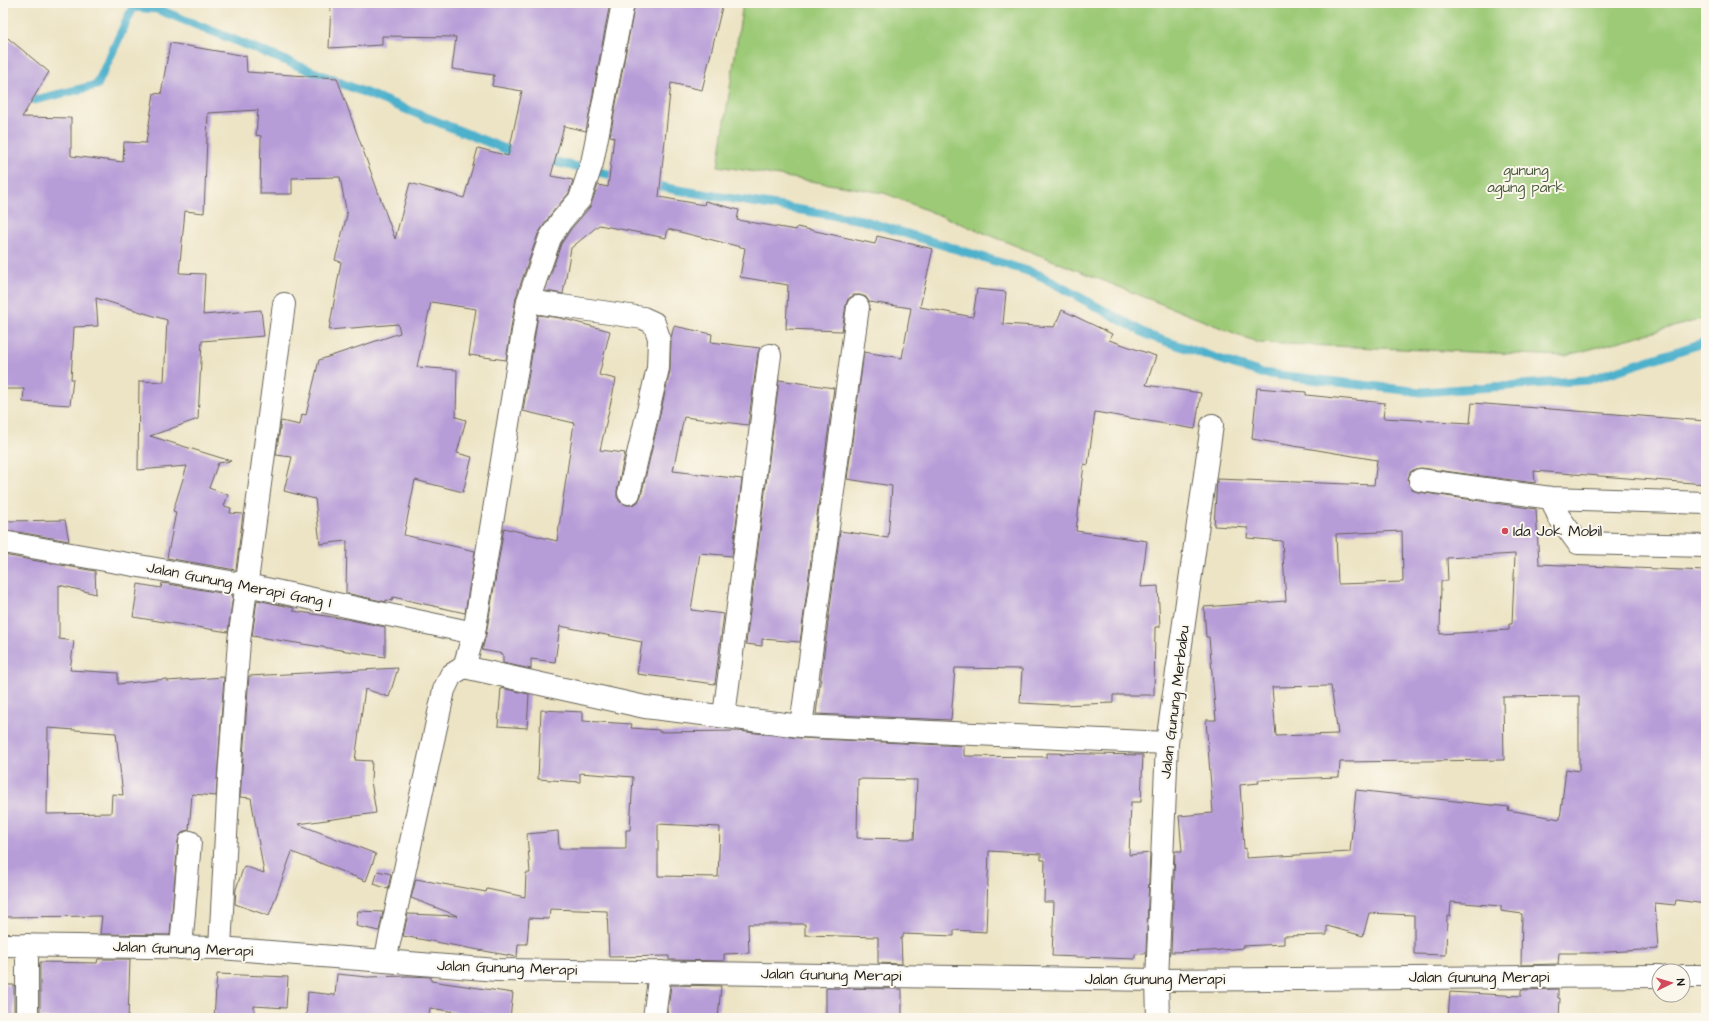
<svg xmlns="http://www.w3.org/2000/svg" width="1709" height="1021" font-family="'Architects Daughter',sans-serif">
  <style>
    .green { fill: #9dca77; stroke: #5c734a }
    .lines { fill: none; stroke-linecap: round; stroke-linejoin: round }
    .stream { stroke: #4db1cc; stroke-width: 9 }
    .building { fill: #b79dd8; fill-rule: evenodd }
    .street-casing { stroke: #656257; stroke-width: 24 }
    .secondary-casing { stroke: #656257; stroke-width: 24 }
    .street { stroke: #fff; stroke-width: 22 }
    .secondary { stroke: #fff; stroke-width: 22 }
    .poi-dot { fill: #d1495b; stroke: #fbf7ec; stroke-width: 1.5 }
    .labels { text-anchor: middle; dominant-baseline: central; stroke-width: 4; stroke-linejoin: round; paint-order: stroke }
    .park-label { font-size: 15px; fill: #49593c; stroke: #fbf7ec }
    .poi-label { font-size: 15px; fill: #1c1c1c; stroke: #fbf7ec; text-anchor: start }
    .street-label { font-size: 15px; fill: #1c1c1c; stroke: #fbf7ec }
  </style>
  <rect width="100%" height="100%" fill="#fbf7ec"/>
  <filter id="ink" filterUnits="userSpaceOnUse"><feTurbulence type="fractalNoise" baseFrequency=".025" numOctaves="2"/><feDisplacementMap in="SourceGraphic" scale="8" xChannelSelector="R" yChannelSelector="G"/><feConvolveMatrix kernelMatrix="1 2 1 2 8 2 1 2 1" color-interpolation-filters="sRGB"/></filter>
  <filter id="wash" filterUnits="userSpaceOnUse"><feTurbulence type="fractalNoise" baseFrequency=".012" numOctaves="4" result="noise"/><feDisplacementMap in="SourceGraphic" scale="16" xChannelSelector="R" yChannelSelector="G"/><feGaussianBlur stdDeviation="0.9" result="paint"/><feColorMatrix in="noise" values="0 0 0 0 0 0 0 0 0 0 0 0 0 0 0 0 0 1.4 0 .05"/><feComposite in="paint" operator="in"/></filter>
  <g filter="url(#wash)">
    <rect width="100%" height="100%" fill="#ede4c5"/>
    <path class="green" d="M 743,3 L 1706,3 L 1706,318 L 1565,356 L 1259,343 L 884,193 L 718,166 Z"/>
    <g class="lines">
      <path class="stream" d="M 3,83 L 35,100 L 97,85 L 133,7 L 157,9 L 510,151 L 521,154
        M 543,159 L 620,177
        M 648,183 L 672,189 L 862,220 L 1037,274 L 1150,336 L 1261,373 L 1421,392 L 1588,380 L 1706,342"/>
    </g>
    <g id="blocks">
      <path class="building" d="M 331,3 L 610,3 L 586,131 L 564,126 L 551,176 L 573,180 L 569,193 L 551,214 L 538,234 L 516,297 L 506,360 L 469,355 L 476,309 L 431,302 L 417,367 L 457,370 L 456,417 L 466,420 L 457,453 L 472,457 L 463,492 L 415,480 L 404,535 L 475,551 L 465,613 L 393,597 L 392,601 L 386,600 L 386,602 L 346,593 L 347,541 L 320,544 L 315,499 L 284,491 L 292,457 L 276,455 L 281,421 L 300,425 L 302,414 L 306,415 L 319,360 L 400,333 L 398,324 L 329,330 L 341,262 L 335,260 L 347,215 L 340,177 L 292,178 L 292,194 L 260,194 L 261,136 L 256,135 L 258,110 L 208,113 L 204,213 L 185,211 L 179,273 L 205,274 L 203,315 L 261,310 L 264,336 L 202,341 L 198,419 L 150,436 L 231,461 L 218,463 L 209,488 L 228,495 L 224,506 L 231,508 L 230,513 L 243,514 L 236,570 L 167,558 L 176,512 L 173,511 L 187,466 L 138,470 L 139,381 L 164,382 L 167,320 L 96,298 L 98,326 L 74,327 L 71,379 L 73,379 L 70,405 L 23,402 L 24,389 L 3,389 L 3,34 L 49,72 L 22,117 L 71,118 L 71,156 L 123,162 L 124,142 L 146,143 L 154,93 L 161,94 L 170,43 L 246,56 L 247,72 L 337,78 L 395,239 L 410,183 L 464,198 L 478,148 L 508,156 L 522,91 L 492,86 L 494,75 L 452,69 L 456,37 L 382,36 L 382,45 L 329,48 Z
        M 635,3 L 723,3 L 702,90 L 671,83 L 659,197 L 704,205 L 705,201 L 739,210 L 737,220 L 796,230 L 797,227 L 875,244 L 877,236 L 933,249 L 920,307 L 973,317 L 977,289 L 1006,292 L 1003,324 L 1054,327 L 1062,310 L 1112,334 L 1109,340 L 1156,356 L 1146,385 L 1201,393 L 1195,429 L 1095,412 L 1088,465 L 1084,464 L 1076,531 L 1147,541 L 1141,587 L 1158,586 L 1160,627 L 1155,627 L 1154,695 L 1113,695 L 1113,703 L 1060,705 L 1020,703 L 1022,669 L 955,668 L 951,720 L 816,714 L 840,531 L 888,538 L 892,486 L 847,479 L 864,352 L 902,358 L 911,308 L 869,302 L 866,297 L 860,295 L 854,295 L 848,299 L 846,305 L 842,331 L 786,329 L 788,285 L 740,277 L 745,248 L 668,229 L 666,238 L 599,225 L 571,248 L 563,294 L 545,291 L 561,244 L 571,229 L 590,207 L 598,185 L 608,187 L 614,137 L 610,136 Z
        M 538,315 L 560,318 L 610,331 L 599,375 L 616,379 L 600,450 L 625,453 L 617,491 L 617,497 L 620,502 L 627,505 L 633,505 L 638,502 L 641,496 L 670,371 L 671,338 L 674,326 L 712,334 L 711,342 L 760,348 L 758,353 L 748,425 L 684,417 L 673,471 L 742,479 L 732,556 L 700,553 L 691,610 L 724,614 L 715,684 L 637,674 L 642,642 L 560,626 L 555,662 L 531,659 L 531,669 L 503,663 L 503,654 L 482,650 L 486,635 L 504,528 L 557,541 L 574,423 L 523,411 Z
        M 779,380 L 834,388 L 800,642 L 762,639 L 762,646 L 746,644 Z
        M 1257,388 L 1306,392 L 1306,395 L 1385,403 L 1383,418 L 1470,423 L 1472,403 L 1706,421 L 1706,484 L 1534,471 L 1535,483 L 1421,468 L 1415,469 L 1410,472 L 1408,479 L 1409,485 L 1412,490 L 1418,492 L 1536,509 L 1539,564 L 1706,571 L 1706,904 L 1676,900 L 1675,905 L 1655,903 L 1658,949 L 1592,953 L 1559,953 L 1558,964 L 1521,965 L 1522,914 L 1501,911 L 1501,906 L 1451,902 L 1450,916 L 1447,916 L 1446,955 L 1414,954 L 1414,915 L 1369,913 L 1363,936 L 1327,926 L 1327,935 L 1284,936 L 1284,944 L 1242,946 L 1243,948 L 1211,951 L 1171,952 L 1175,851 L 1182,851 L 1179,816 L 1213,813 L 1206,720 L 1216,720 L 1209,637 L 1206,637 L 1204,607 L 1286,601 L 1282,541 L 1247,538 L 1248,528 L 1214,526 L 1217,479 L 1374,485 L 1377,460 L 1252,439 ZM 1402,531 L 1403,582 L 1338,584 L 1336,534 ZM 1515,554 L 1512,624 L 1509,624 L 1509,630 L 1440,634 L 1441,581 L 1448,581 L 1447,558 ZM 1331,686 L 1338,734 L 1276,736 L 1272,687 ZM 1579,696 L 1579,771 L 1566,769 L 1560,819 L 1508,810 L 1509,807 L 1356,790 L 1350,852 L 1246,858 L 1246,848 L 1244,849 L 1240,785 L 1259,783 L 1258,780 L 1339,777 L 1340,762 L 1504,760 L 1503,697 Z
        M 65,520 L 69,541 L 7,530 L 6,521 Z
        M 3,555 L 95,571 L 96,594 L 59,585 L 59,639 L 74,641 L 70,670 L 118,673 L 118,684 L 167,679 L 167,681 L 224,677 L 216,796 L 192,794 L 189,830 L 184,831 L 180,835 L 178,841 L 170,935 L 100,934 L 102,916 L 3,917 ZM 48,728 L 116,733 L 123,795 L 112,794 L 111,813 L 47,814 Z
        M 162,583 L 233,595 L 228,632 L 133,617 L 138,584 L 161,588 Z
        M 257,600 L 294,608 L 293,611 L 346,619 L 385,627 L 385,657 L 252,636 Z
        M 398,668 L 389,697 L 365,689 L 355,760 L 372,761 L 371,781 L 376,813 L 298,824 L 376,854 L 366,881 L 292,852 L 269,916 L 235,904 L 236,889 L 244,866 L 264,873 L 251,798 L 240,797 L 249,676 Z
        M 501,688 L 529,694 L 527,728 L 498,726 Z
        M 541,710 L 583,712 L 583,721 L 632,724 L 631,728 L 659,730 L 659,732 L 738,731 L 800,738 L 964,746 L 964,756 L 1047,757 L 1047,753 L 1143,755 L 1141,802 L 1131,802 L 1129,855 L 1150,853 L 1146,953 L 1135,954 L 1135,959 L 1052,956 L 1054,902 L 1044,902 L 1045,860 L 1041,860 L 1041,854 L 989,851 L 986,932 L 954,930 L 954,936 L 903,934 L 903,938 L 901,938 L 902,964 L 878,963 L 878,937 L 805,935 L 805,924 L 748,924 L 749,953 L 724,954 L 724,961 L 669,960 L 669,956 L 609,957 L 607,911 L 550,909 L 549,919 L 529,918 L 527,944 L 518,944 L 517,957 L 403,936 L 408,914 L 458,916 L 411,898 L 416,879 L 486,892 L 487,889 L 525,897 L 526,873 L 530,873 L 527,834 L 558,831 L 559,849 L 626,849 L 626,830 L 630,830 L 633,777 L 580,773 L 580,782 L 538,779 ZM 858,779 L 917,780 L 914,839 L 857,838 ZM 658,824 L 720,827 L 718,877 L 658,876 Z
        M 378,871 L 391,874 L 388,889 L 374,884 Z
        M 358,911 L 383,912 L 379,931 L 356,926 Z
        M 98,959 L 130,959 L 128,1018 L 40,1018 L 40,962 L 97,963 Z
        M 217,974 L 288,977 L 286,1008 L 254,1006 L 254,1018 L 214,1018 Z
        M 337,974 L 367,977 L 409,976 L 431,977 L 431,981 L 513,993 L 510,1018 L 494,1018 L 430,1008 L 429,1018 L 306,1018 L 308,992 L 335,995 Z
        M 3,985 L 14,985 L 14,1018 L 3,1018 Z
        M 671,985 L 721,986 L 718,1018 L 667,1018 Z
        M 826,988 L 902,989 L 902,1018 L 826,1018 Z
        M 1558,989 L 1558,998 L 1560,998 L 1559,1018 L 1448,1018 L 1450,992 L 1521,996 L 1521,990 Z"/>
    </g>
  </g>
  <g filter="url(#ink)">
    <use href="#blocks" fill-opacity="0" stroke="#656257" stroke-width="1"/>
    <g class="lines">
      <defs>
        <path id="street" d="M 528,301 L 643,318 L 654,323 L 659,338 L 658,368 L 629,493
          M 1420,480 L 1551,498 L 1706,503
          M 1551,498 L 1559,517 L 1578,543 L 1706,546
          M 3,542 L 247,585 L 474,633
          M 464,667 L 645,707 L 801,726 L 1167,743
          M 724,716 L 770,355
          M 801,726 L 858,307
          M 181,948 L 190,842
          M 220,948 L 229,778 L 239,641 L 284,304
          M 385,961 L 444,690 L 451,675 L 464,667 L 474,633 L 528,301 L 550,238 L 561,221 L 580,199 L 592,163 L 623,3
          M 27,1018 L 27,945
          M 654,1018 L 660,972
          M 1158,1018 L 1157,980 L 1167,743 L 1212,425"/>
        <path id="secondary" d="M 3,945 L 220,948 L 497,970 L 1157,980 L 1659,976
          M 1683,976 L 1706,976"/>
      </defs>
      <use href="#street" class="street-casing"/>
      <use href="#secondary" class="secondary-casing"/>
      <use href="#street" class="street"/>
      <use href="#secondary" class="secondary"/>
    </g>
  </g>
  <circle class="poi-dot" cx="1505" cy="531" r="4"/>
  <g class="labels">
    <g class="park-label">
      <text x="1526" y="170">gunung<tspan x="1526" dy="17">agung park</tspan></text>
    </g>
    <g class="poi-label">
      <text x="1513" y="531">Ida Jok Mobil</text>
    </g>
    <g class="street-label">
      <text transform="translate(239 585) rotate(11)">Jalan Gunung Merapi Gang I</text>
      <text transform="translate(1175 702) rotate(-83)">Jalan Gunung Merbabu</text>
      <text transform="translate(183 949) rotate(2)">Jalan Gunung Merapi</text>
      <text transform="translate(507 968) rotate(2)">Jalan Gunung Merapi</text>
      <text transform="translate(831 975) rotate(1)">Jalan Gunung Merapi</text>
      <text x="1479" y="977">Jalan Gunung Merapi</text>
      <text x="1155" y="979">Jalan Gunung Merapi</text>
    </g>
  </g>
  <rect width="1709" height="1021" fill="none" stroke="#fbf7ec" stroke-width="16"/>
  <g transform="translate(1671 983) rotate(85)"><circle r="19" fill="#fbf7ec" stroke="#a29f99"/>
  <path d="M0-3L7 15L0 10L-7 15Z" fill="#d1495b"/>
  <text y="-6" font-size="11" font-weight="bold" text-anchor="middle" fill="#1c1c1c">N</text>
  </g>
</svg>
